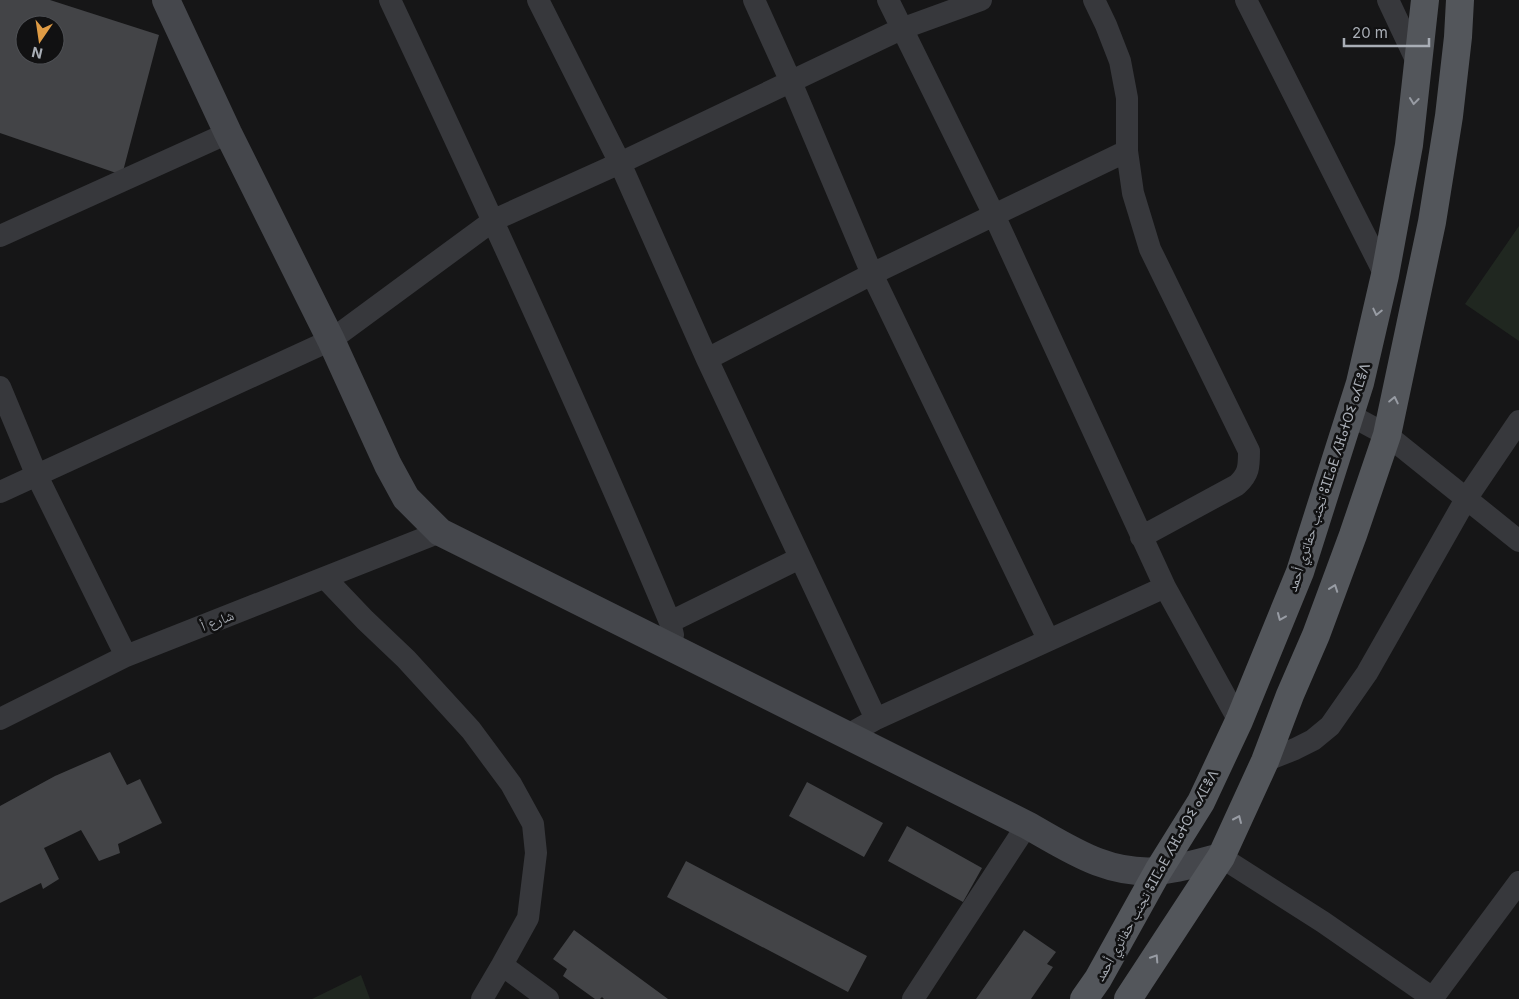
<svg xmlns="http://www.w3.org/2000/svg" width="1519" height="999" font-family="Inter,'Noto Naskh Arabic','Noto Sans Tifinagh',sans-serif">
  <style>
    .garden { fill: #202720 }
    .building { fill: #434447; fill-rule: evenodd }
    .lines { fill: none; stroke-linecap: round; stroke-linejoin: round }
    .minor { stroke: #37383c; stroke-width: 22 }
    .secondary { stroke: #45474c; stroke-width: 28 }
    .primary { stroke: #53565b; stroke-width: 28 }
    .oneway { stroke: #989ca4 }
    .labels { text-anchor: middle; dominant-baseline: central; stroke-width: 5; stroke-linejoin: round; paint-order: stroke }
    .street-label { font-size: 14px; fill: #a9aeb6; stroke: #111112 }
  </style>
  <rect width="100%" height="100%" fill="#161617"/>
  <path class="garden" d="M 1519,226 L 1519,341 L 1465,304 Z
    M 361,975 L 370,999 L 312,999 Z"/>
  <path class="building" d="M 0,0 L 50,0 L 159,35 L 122,175 L 0,133 ZM 25,25 L 55,25 L 55,55 L 25,55 Z
    M 110,752 L 127,785 L 140,779 L 162,823 L 118,844 L 120,853 L 99,861 L 81,830 L 44,848 L 59,879 L 43,889 L 41,883 L 0,903 L 0,806 L 55,776 Z
    M 807,782 L 883,823 L 864,857 L 789,816 Z
    M 907,826 L 982,868 L 963,902 L 888,861 Z
    M 686,861 L 867,956 L 848,992 L 667,897 Z
    M 574,930 L 668,999 L 604,999 L 602,997 L 600,999 L 595,999 L 563,976 L 567,969 L 553,959 Z
    M 1024,930 L 1056,952 L 1047,964 L 1053,967 L 1031,999 L 976,999 Z"/>
  <g class="lines">
    <path class="minor" d="M 390,0 C 487,206 582,412 670,622
      M 538,0 L 620,163 L 707,359 L 876,719 L 846,736
      M 754,0 L 791,82 L 872,274 L 1048,639
      M 888,0 L 994,215 L 1165,587 L 1239,721
      M 1094,0 L 1106,25 L 1120,61 L 1127,98 L 1127,151 L 1133,193 L 1150,249 L 1249,451 C 1249,467 1249,474 1237,485 L 1141,537
      M 1246,0 L 1385,275
      M 1388,0 L 1419,66
      M 0,236 L 228,133
      M 707,359 L 872,274 L 1127,151
      M 0,387 L 37,476 L 126,656
      M 1350,415 L 1387,435 L 1519,541
      M 0,492 L 331,340 L 494,220 L 620,163 L 901,29 L 981,0
      M 325,578 L 365,620 L 406,659 L 471,730 L 511,784 L 533,824 L 536,853 L 528,918 L 502,965
      M 673,635 L 670,622 L 800,558
      M 0,719 L 126,656 L 440,532
      M 876,719 L 1165,587
      M 1265,761 L 1295,749 L 1313,740 L 1330,726 L 1367,673 L 1466,499 L 1519,421
      M 1221,857 L 1323,922 L 1434,999
      M 482,999 L 502,965 L 548,999
      M 913,999 L 1027,825
      M 1432,999 L 1519,882"/>
    <path class="secondary" d="M 166,0 L 228,133 L 331,340 L 388,465 L 406,498 L 440,532 L 1027,825 C 1070,849 1106,875 1158,871 C 1179,869 1201,862 1221,857"/>
    <path class="primary" d="M 1084,999 L 1098,979 L 1158,871 L 1201,802 L 1239,721 L 1300,572 L 1360,383 L 1385,275 L 1409,145 L 1425,0
      M 1128,999 L 1221,857 L 1265,761 L 1290,695 L 1316,635 L 1353,535 L 1387,435 L 1432,222 L 1449,116 L 1458,37 L 1460,0"/>
  </g>
  <defs><path id="oneway-chevron" d="M-2-3.5L2.5 0L-2 3.5" fill="none" stroke-width="1.6" stroke-linecap="round" stroke-linejoin="round" transform="scale(1.25)"/></defs>
  <g class="oneway">
    <use href="#oneway-chevron" transform="translate(1414 101) rotate(97)"/>
    <use href="#oneway-chevron" transform="translate(1377 312) rotate(103)"/>
    <use href="#oneway-chevron" transform="translate(1394 400) rotate(-78)"/>
    <use href="#oneway-chevron" transform="translate(1334 588) rotate(-70)"/>
    <use href="#oneway-chevron" transform="translate(1281 617) rotate(113)"/>
    <use href="#oneway-chevron" transform="translate(1238 819) rotate(-66)"/>
    <use href="#oneway-chevron" transform="translate(1155 958) rotate(-57)"/>
  </g>
  <g class="labels">
    <g class="street-label">
      <text transform="translate(1328 477) rotate(-72)">تجنب حفاتري أحمد ⵓⵊⵎⴰⴹ ⵃⴼⴰⵜⵔⵉ ⴰⵃⵎⴻⴷ</text>
      <text transform="translate(217 620) rotate(-21)">شارع أ</text>
      <text transform="translate(1156 875) rotate(-61)">تجنب حفاتري أحمد ⵓⵊⵎⴰⴹ ⵃⴼⴰⵜⵔⵉ ⴰⵃⵎⴻⴷ</text>
    </g>
  </g>
  <g transform="translate(40 40) rotate(193)"><circle r="24" fill="#111112" stroke="#4e5054"/>
  <path d="M0-4L9 19L0 12L-9 19Z" fill="#e09c45"/>
  <text y="-8" font-size="14" font-weight="bold" text-anchor="middle" fill="#a9aeb6">N</text>
  </g>
  <path d="M1344 38v8h85v-8" fill="none" stroke="#a9aeb6" stroke-width="2.5"/>
  <text x="1352" y="38" font-size="15" fill="#a9aeb6" stroke="#111112" stroke-width="4" paint-order="stroke">20 m</text>
</svg>
